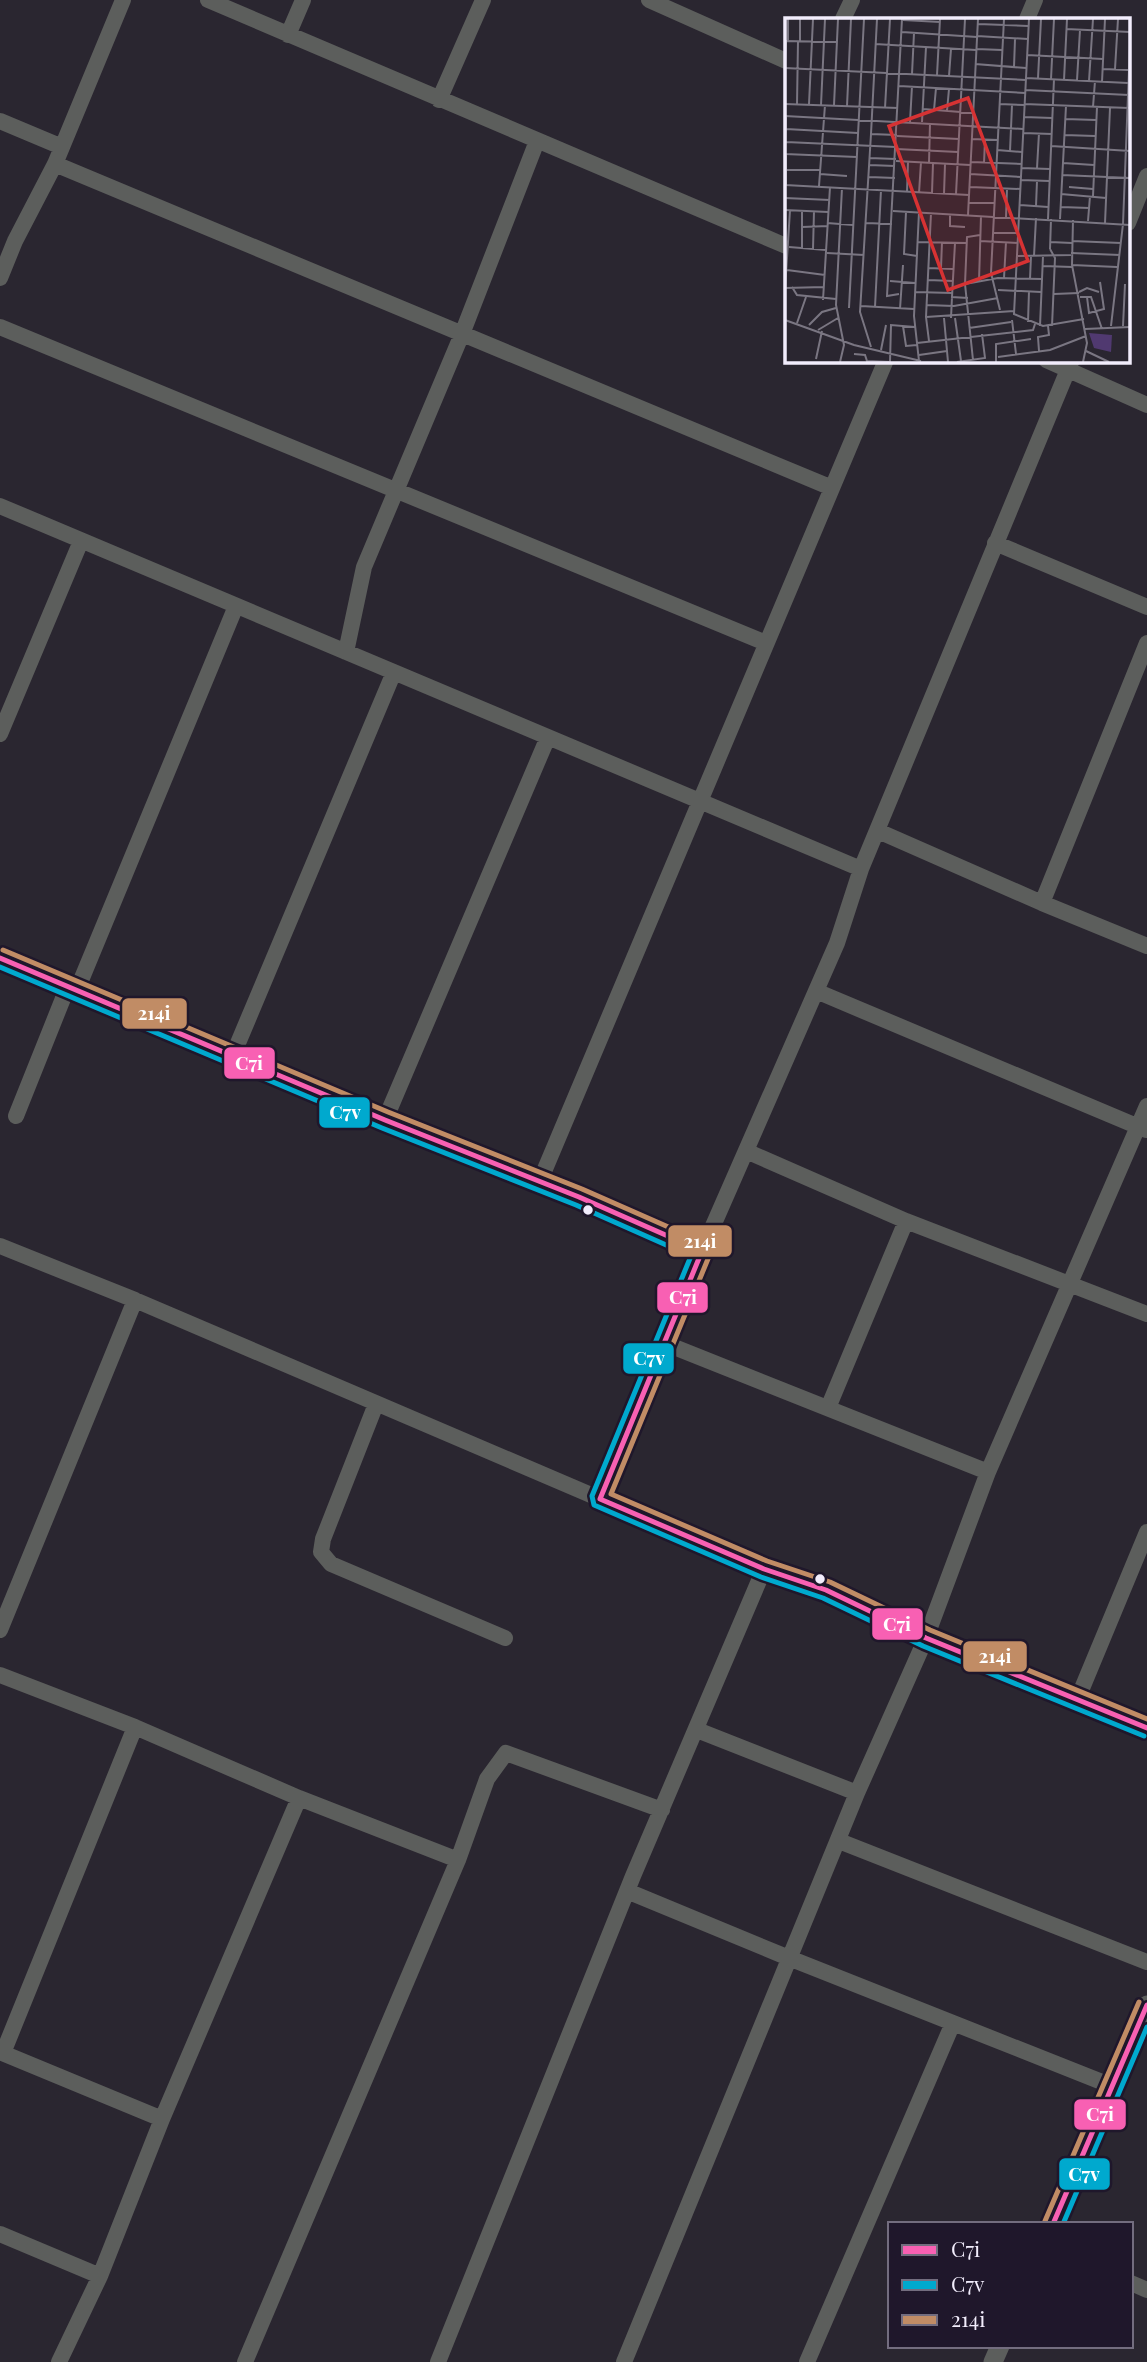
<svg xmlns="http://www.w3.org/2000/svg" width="1147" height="2362" font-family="'Playfair Display',serif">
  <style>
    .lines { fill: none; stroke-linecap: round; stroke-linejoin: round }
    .minor { stroke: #5c5e5c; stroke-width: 16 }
    .tertiary { stroke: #5c5e5c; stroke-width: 19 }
    .bus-1-casing { stroke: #1f172b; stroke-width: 10 }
    .bus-2-casing { stroke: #1f172b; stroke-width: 10 }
    .bus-3-casing { stroke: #1f172b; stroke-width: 10 }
    .bus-1 { stroke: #f860b3; stroke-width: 5 }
    .bus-2 { stroke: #00a9ce; stroke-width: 5 }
    .bus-3 { stroke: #c18c65; stroke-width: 5 }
    .bus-dot { fill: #f2edfc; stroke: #1f172b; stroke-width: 2.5 }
    .inset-road { fill: none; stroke: #7a7682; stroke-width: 2 }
    .view { fill: #d73233; fill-opacity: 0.15; stroke: #d73233; stroke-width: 3.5 }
    .inset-edge { fill: none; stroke: #f2edfc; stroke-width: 3.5 }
    .line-badge { stroke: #1f172b; stroke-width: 2.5 }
    .badge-label { font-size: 19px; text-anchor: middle; font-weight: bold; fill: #fff }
  </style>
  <rect width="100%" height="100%" fill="#2a2630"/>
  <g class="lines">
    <path class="minor" d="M 208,0 L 786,246
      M 649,0 L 786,61
      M 843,19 L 852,0
      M 1027,19 L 1035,0
      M 288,35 L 303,0
      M 439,100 L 483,0
      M 0,121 L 62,147
      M 55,164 L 832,488
      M 1128,223 L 1147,176
      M 0,278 L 15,241 L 55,164 L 123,0
      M 0,327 L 766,643
      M 1046,360 L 1147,405
      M 0,506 L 861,869
      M 995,543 L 1147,607
      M 346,652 L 364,567 L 462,334 L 537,141
      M 0,734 L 81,541
      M 878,831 L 1042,903 L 1147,946
      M 1042,903 L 1147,643
      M 0,958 L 385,1120 L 579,1197 L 702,1251
      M 77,990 L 236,606
      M 816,991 L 1146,1130
      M 233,1055 L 394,672
      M 16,1116 L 68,986
      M 385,1120 L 548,737
      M 746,1151 L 906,1221 L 1147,1314
      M 540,1181 L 886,360
      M 0,1246 L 135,1300 L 764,1569 L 826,1590 L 926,1638 L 1147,1728
      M 664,1343 L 988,1472
      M 376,1404 L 323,1539 L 321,1552 L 331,1564 L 505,1638
      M 828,1408 L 906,1221
      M 600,1499 L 702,1251 L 837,943 L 861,869 L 1072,360
      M 0,1630 L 135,1300
      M 0,1675 L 135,1727 L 299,1798 L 458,1860
      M 1078,1698 L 1147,1532
      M 697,1730 L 857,1793
      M 839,1841 L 1147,1962
      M 627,1891 L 789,1958 L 1112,2086
      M 0,2052 L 162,2119
      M 3,2053 L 135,1727
      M 0,2234 L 100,2276
      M 1131,2283 L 1147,2290
      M 59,2362 L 100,2276 L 162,2119 L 299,1798
      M 245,2362 L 458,1860 L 487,1779 L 506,1753 L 662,1810
      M 438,2362 L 633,1876 L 764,1569
      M 624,2362 L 857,1793 L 926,1638 L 988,1472 L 1147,1106
      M 807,2362 L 953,2023"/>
    <path class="tertiary" d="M 1053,2224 L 1147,2005
      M 993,2362 L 1000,2346"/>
    <defs>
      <path id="bus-1" d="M 0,958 L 385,1120 L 579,1197 L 702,1251 L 600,1499 L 764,1569 L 826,1590 L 926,1638 L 1147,1728
        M 1053,2224 L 1147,2005"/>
      <path id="bus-2" d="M 0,967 L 382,1128 L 576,1205 L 691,1256 L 592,1496 L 594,1505 L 761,1577 L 823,1598 L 923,1646 L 1144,1736
        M 1063,2224 L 1147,2027"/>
      <path id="bus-3" d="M 3,950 L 388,1112 L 582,1189 L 707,1244 L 710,1249 L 710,1254 L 611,1494 L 767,1561 L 830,1582 L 930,1630 L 1147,1719
        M 1045,2221 L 1139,2002"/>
    </defs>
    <use href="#bus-1" class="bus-1-casing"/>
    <use href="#bus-2" class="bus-2-casing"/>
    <use href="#bus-3" class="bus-3-casing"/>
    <use href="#bus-1" class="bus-1"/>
    <use href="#bus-2" class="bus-2"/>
    <use href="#bus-3" class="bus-3"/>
  </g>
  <g class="bus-dot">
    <circle cx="588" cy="1210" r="6"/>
    <circle cx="820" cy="1579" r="6"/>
  </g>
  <g transform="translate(785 18)">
    <rect width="345" height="345" fill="#2a2630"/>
    <path d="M 304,315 L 327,317 L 326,334 L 309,330 Z" fill="#503970"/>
    <path class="inset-road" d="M 92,1 L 86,116 L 112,117M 244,1 L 229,296 L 258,308 L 299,301M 118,2 L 155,4M 193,6 L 243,8M 281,11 L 345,14M 117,14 L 192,19M 192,18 L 243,21M 0,23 L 52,24M 3,23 L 3,1M 15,23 L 15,1M 90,26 L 191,32M 191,31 L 217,32M 242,37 L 318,41M 0,46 L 1,23M 190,46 L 241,50M 229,49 L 230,21M 0,50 L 241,62M 318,51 L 343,52M 330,51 L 333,1M 127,56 L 129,15M 152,57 L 155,1M 164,58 L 166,31M 241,60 L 343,65M 253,60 L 256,1M 266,61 L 269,1M 279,62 L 282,1M 292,62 L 295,12M 304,63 L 308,1M 317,64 L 320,1M 114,68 L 240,75M 240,72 L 344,77M 0,86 L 113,90M 12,86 L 13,23M 24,86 L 28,1M 214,86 L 239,87M 239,86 L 344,90M 36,87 L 40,1M 49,87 L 53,1M 62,88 L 66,1M 308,89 L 310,63M 100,90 L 105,1M 138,91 L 188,95M 149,92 L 151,70M 162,93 L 164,71M 0,98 L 238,111M 239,99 L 267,100M 280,101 L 311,102M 125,104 L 127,68M 137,104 L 141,29M 1,111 L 73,115M 238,115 L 267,116M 279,117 L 310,118M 112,118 L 174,121M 186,121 L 213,122M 1,124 L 111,129M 266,128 L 345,133M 111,131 L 173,134M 212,132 L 237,134M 225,133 L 227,87M 0,136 L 72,139M 0,136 L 1,98M 84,140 L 111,141M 111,143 L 185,147M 186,144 L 237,146M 144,145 L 145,105M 199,145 L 200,122M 278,145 L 309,147M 84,147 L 110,148M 236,150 L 265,151M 252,150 L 254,115M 0,152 L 35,152M 35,156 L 62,158M 185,156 L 236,159M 277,157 L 345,160M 84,159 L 110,160M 236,162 L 264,163M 0,167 L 184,177M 1,167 L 1,136M 34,168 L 40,87M 185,169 L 236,171M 284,169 L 308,171M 122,174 L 123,144M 134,175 L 136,144M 147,175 L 148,145M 159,176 L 160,146M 171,176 L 180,1M 276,176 L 321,180M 308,178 L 312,89M 0,180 L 45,182M 184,185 L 209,185M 235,187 L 263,189M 251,188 L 252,163M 276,189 L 304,190M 0,192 L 43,194M 108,193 L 345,207M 121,194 L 119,236 L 132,238M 134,194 L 129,298 L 134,343M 165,196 L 165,208 L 180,209M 183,197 L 193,1M 221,199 L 222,171M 263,201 L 269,61M 275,201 L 281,88M 288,202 L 287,247 L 302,325 L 298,344M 303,203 L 305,178M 42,205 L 68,207M 81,205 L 107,206M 320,205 L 325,90M 17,209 L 43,208M 208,215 L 234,215M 195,223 L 233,225M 287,223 L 336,225M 132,224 L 182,225M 265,224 L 287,225M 170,225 L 167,279 L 183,280M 4,229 L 41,232M 17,230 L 17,193M 28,231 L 29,193M 265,231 L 270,240 L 267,308M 265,231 L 266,201M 42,235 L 79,237M 286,235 L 335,237M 233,238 L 286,237M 249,238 L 251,200M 287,247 L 332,249M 258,248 L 287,249M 143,250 L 168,251M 156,250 L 157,224M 2,252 L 40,257M 219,260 L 221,224M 245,261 L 246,238M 143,262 L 168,263M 105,263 L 130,265M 194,263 L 196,198M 180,266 L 213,260 L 257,261M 7,269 L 12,277 L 51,281M 0,270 L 39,269M 0,272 L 5,192M 213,272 L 256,274M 130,274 L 167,275M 294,274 L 302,270 L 314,274M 114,276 L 102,278 L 117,1M 269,276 L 294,275M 295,279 L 306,279 L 317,311M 302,279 L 304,295 L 319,291 L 315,264M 38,282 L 45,169M 141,287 L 169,288 L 213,280M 76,288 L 129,291M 90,289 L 96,172M 64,290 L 79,1M 115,291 L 118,247M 215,292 L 206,255 L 219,1M 141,299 L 229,293M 159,300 L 163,344M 166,300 L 167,279M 170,300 L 176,343M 0,302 L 69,327 L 136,343M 227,302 L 231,336M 243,304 L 244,273M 12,305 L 21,279M 24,307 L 37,294 L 51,290M 118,308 L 121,328 L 132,327M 255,308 L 258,238M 326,308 L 338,206 L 345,26M 338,308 L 340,266M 184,310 L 226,304M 300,311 L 345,309M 33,312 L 53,300M 144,323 L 141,299 L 146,195M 132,325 L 248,312 L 250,306M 86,329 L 75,294 L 86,116M 96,332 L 101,307M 254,333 L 253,319 L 264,317 L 263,308M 301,333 L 324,344M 69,336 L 80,337 L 82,343 L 105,344M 134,337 L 162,333M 213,339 L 265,332 L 301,318M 31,341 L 37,313M 188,342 L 180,266 L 182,219 L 195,217M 55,344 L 59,327 L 51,287 L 57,170M 105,344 L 106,307 L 130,309M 172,344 L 200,340 L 197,316M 211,344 L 211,326 L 246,321"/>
    <path class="view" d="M 183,80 L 243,243 L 163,272 L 104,108 Z"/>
    <rect width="345" height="345" class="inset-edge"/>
  </g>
  <g class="line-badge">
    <rect x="121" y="997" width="67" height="33" rx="7" fill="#c18c65"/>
    <rect x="223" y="1046" width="53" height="34" rx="7" fill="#f860b3"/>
    <rect x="318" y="1096" width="53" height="33" rx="7" fill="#00a9ce"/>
    <rect x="667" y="1224" width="66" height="34" rx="7" fill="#c18c65"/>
    <rect x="656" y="1281" width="53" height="33" rx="7" fill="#f860b3"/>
    <rect x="622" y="1342" width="53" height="33" rx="7" fill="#00a9ce"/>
    <rect x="871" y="1607" width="53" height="34" rx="7" fill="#f860b3"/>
    <rect x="962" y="1640" width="66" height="33" rx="7" fill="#c18c65"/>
    <rect x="1073" y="2098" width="54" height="33" rx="7" fill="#f860b3"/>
    <rect x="1058" y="2157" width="53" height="34" rx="7" fill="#00a9ce"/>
  </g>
  <g class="badge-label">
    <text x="154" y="1020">214i</text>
    <text x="249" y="1070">C7i</text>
    <text x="345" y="1119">C7v</text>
    <text x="700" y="1248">214i</text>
    <text x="683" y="1304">C7i</text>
    <text x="649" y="1365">C7v</text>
    <text x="897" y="1631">C7i</text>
    <text x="995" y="1663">214i</text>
    <text x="1100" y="2121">C7i</text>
    <text x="1084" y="2181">C7v</text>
  </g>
  <rect x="888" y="2222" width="245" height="126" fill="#1f172b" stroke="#736d7f" stroke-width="2"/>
  <rect x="902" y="2245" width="35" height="10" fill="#f860b3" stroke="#736d7f" stroke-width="2"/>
  <text x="951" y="2257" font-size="21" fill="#f2edfc">C7i</text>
  <rect x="902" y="2280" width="35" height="10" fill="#00a9ce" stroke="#736d7f" stroke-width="2"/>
  <text x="951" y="2292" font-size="21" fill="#f2edfc">C7v</text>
  <rect x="902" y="2315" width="35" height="10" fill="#c18c65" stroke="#736d7f" stroke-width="2"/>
  <text x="951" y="2327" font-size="21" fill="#f2edfc">214i</text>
</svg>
